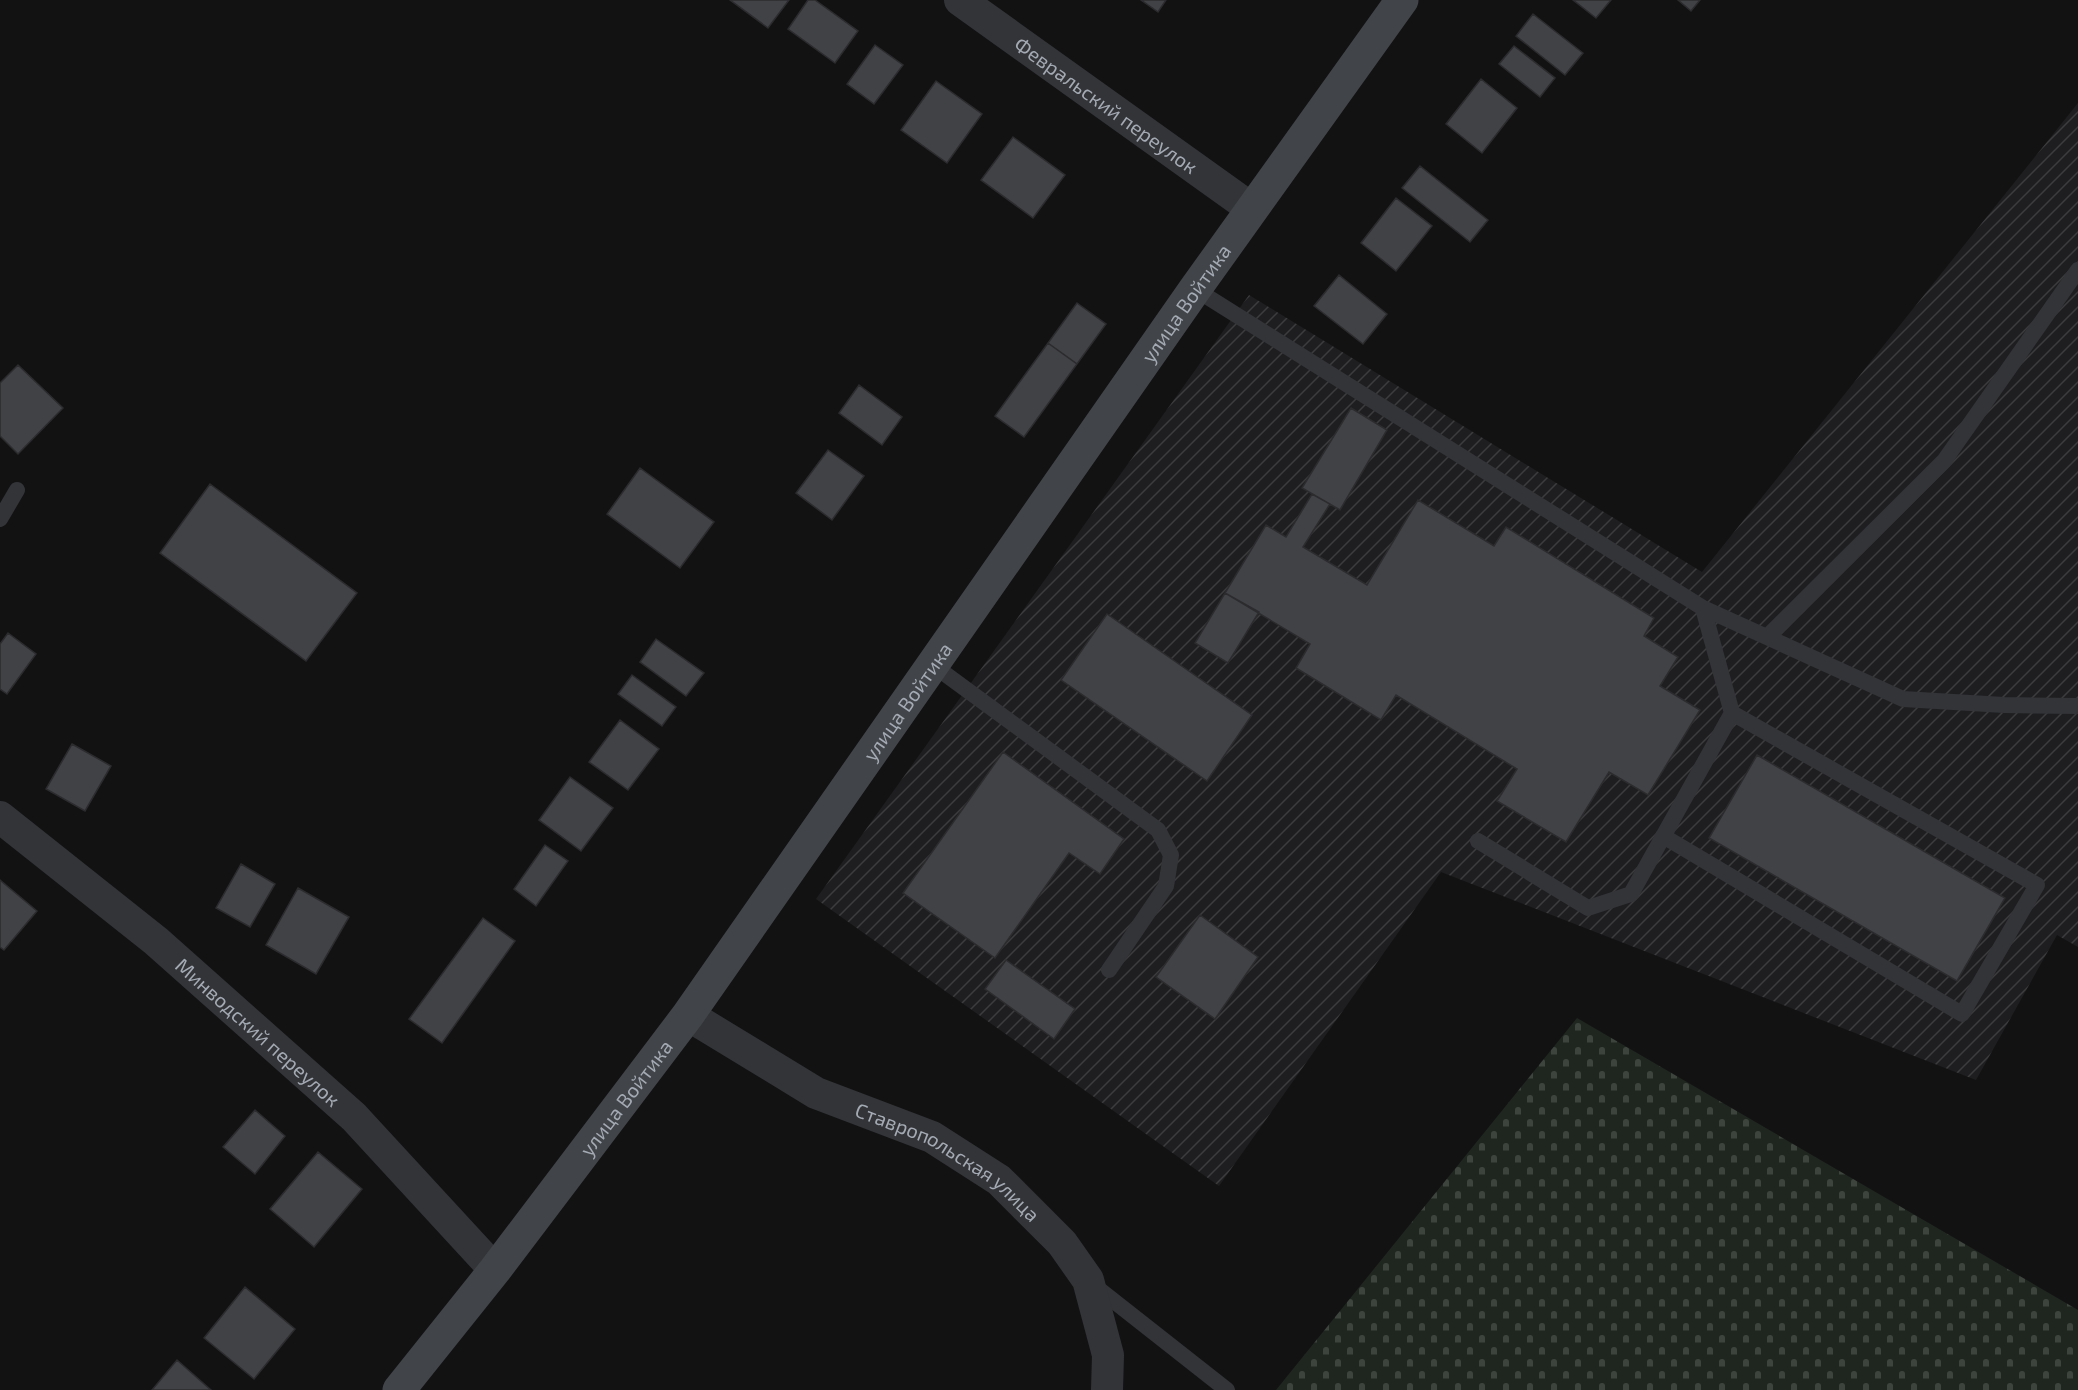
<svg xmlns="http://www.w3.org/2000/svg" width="2078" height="1390" font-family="'Exo 2',sans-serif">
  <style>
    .industrial { fill: url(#industrial-furrows) }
    .cemetery { fill: url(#cemetery-stones) }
    .building { fill: #414246; stroke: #2c2c2f; stroke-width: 1.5 }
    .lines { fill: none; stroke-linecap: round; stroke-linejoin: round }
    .service { stroke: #333438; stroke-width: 16 }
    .minor { stroke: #333438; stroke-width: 32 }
    .secondary { stroke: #414448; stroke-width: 33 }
    .labels { text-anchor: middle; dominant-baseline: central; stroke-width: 4.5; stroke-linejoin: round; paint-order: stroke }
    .street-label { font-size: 20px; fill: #a4aab3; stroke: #0d0d0e }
  </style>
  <defs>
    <pattern id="industrial-furrows" width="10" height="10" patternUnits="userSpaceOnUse" patternTransform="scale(1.5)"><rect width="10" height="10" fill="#1e1e20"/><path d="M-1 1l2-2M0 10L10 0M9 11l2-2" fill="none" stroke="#3c3c3e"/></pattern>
    <pattern id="cemetery-stones" width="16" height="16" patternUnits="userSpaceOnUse" patternTransform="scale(1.5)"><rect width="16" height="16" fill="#1f261f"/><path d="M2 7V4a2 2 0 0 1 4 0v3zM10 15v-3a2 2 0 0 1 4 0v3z" fill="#3d433d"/></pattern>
  </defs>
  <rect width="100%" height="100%" fill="#121213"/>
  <path class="industrial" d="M 2078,103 L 2078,947 L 2057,935 L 1976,1080 L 1441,872 L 1219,1186 L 816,899 L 1249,295 L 1702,572 Z"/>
  <path class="cemetery" d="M 1577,1018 L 2078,1310 L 2078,1390 L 1276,1390 Z"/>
  <path class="building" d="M 730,0 L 789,0 L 768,28 Z
    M 808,0 L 815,0 L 858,31 L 835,63 L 788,29 Z
    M 1141,0 L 1166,0 L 1158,12 Z
    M 1573,0 L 1611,0 L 1596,18 Z
    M 1678,0 L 1700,0 L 1691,11 Z
    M 1533,14 L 1583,53 L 1565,75 L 1516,36 Z
    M 875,45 L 903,65 L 874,104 L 847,84 Z
    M 1514,46 L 1555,78 L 1540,97 L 1499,64 Z
    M 1481,79 L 1517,108 L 1482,153 L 1446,124 Z
    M 936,81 L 982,114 L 947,163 L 901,130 Z
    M 1013,137 L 1065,175 L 1033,218 L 981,180 Z
    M 1420,166 L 1488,220 L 1470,242 L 1402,188 Z
    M 1396,198 L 1432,226 L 1396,271 L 1361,243 Z
    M 1339,275 L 1387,314 L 1363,344 L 1314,306 Z
    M 1077,303 L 1106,324 L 1077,364 L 1048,343 Z
    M 1048,343 L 1077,364 L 1024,437 L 995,416 Z
    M 18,365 L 63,408 L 18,454 L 0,436 L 0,383 Z
    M 859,385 L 902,417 L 882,445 L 839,413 Z
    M 1351,408 L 1387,430 L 1340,510 L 1302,488 Z
    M 828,450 L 864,476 L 832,520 L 796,493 Z
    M 640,468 L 714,522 L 680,568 L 607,514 Z
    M 210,484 L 357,593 L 306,661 L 160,553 Z
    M 1312,494 L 1330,504 L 1303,547 L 1367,585 L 1418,500 L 1494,546 L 1506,527 L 1654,618 L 1644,636 L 1678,657 L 1660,686 L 1700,710 L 1648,795 L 1609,772 L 1566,842 L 1497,801 L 1517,769 L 1396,695 L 1381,720 L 1296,668 L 1310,644 L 1225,593 L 1266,525 L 1286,537 Z
    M 1225,593 L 1259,612 L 1228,663 L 1195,643 Z
    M 1107,614 L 1252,715 L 1207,781 L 1061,680 Z
    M 8,633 L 36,654 L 7,694 L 0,689 L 0,644 Z
    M 656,639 L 704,673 L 686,696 L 640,662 Z
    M 632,675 L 676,707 L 662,726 L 618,694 Z
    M 620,720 L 659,749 L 628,790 L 589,762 Z
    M 72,744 L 111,766 L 85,811 L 46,789 Z
    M 1003,752 L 1124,839 L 1100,874 L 1069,853 L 995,958 L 903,893 Z
    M 1757,755 L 2005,898 L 1957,981 L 1709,838 Z
    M 570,777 L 613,808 L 581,851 L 539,820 Z
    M 545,845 L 568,861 L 536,906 L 514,889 Z
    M 241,864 L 275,884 L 250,927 L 216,908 Z
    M 0,880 L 37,911 L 4,950 L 0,947 Z
    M 298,888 L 349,917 L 316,974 L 266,945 Z
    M 1200,915 L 1258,957 L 1215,1019 L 1156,977 Z
    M 483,918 L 515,941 L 442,1043 L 409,1019 Z
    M 1006,960 L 1075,1009 L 1054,1039 L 985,989 Z
    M 255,1110 L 285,1136 L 255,1174 L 223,1147 Z
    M 318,1152 L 362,1189 L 314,1247 L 270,1209 Z
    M 245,1287 L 295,1329 L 254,1379 L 204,1338 Z
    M 177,1360 L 211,1390 L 152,1390 Z"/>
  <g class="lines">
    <path class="service" d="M 1195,289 L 1703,608 L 1903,699 L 2004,705 L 2078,706
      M 0,519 L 17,490
      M 1767,637 L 1944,461 L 2078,270
      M 933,665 L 1158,830 L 1171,855 L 1166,886 L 1109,970
      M 1663,836 L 1962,1014 L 2037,885 L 1732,713
      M 1478,841 L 1588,908 L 1631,894 L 1732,713 L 1703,608
      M 1091,1283 L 1227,1390"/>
    <g class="minor">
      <path id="s1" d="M 960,0 L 1252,209"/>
      <path id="s2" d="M 0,817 L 156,941 L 354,1117 L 495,1270"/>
      <path id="s3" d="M 688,1015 L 816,1093 L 932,1137 L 999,1180 L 1062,1243 L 1088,1280 L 1108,1355 L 1107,1390"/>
    </g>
    <path class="secondary" id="s4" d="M 399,1390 L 495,1270 L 688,1015 L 1195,289 L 1402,0"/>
  </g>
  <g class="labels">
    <g class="street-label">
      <text stroke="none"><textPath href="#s1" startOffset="180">Февральский переулок</textPath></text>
      <text stroke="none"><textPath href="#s4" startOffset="1342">улица Войтика</textPath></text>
      <text stroke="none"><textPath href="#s4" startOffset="856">улица Войтика</textPath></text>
      <text stroke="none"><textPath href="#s2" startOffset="336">Минводский переулок</textPath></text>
      <text stroke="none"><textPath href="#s4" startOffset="370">улица Войтика</textPath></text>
      <text stroke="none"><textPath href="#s3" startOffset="300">Ставропольская улица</textPath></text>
    </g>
  </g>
</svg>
